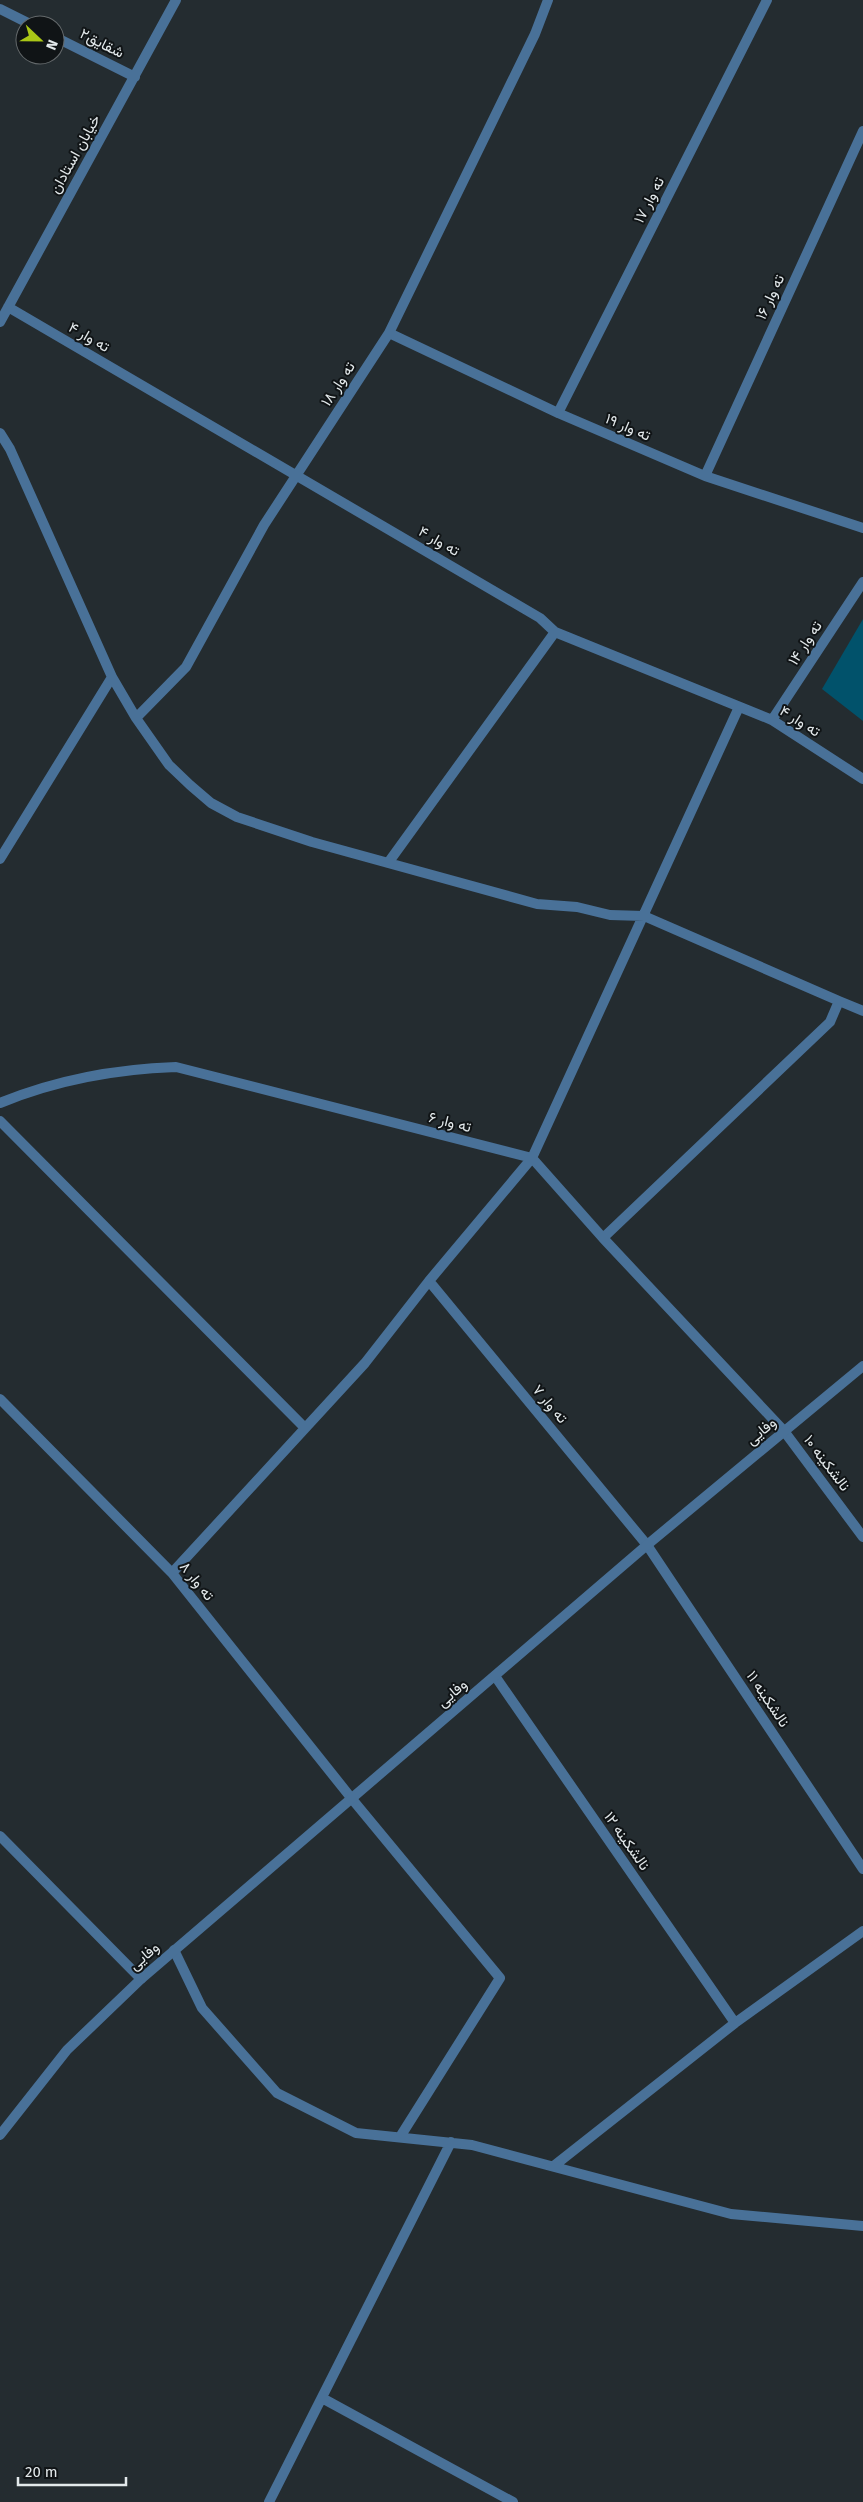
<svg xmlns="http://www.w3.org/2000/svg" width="863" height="2502" font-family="'Fira Sans',Vazirmatn,sans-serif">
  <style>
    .green { fill: #01526b }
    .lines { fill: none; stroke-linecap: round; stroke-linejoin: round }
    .minor { stroke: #497198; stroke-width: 10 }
    .tertiary { stroke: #497198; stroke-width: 10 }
    .labels { text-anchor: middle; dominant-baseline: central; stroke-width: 4; stroke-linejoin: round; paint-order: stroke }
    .street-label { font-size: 15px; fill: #e3e9eb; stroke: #101416 }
  </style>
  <rect width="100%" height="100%" fill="#242c30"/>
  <path class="green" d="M 863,619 L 863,721 L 822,689 Z"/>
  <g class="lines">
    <path class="minor" d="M 0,9 L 32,25
      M 55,37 L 135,77
      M 8,307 L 540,618 L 555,632 L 772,720 L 863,779
      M 0,322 L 176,0
      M 389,333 L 558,413 L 705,476 L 863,528
      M 558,413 L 767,0
      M 0,433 L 10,449 L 112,677 L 136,718 L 186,667 L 264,525 L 389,333 L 535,34 L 548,0
      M 705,476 L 863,131
      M 136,718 L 169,765 L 190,785 L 211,803 L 237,817 L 312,842 L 537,904 L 577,907 L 610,915 L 644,916 L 839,1001 L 830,1022 L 603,1238
      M 772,720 L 863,582
      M 0,859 L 112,677
      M 388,863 L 555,632
      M 839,1001 L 863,1011
      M 0,1103 C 56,1080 116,1069 176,1067 L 532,1158 L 603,1238 L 784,1431 L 863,1537
      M 0,1121 L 305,1428
      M 429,1281 L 647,1545 L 863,1869
      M 0,1399 L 172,1573 L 352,1799 L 500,1978 L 400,2137
      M 172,1573 L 365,1363 L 429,1281 L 532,1158 L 739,707
      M 495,1676 L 735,2023
      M 0,1836 L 141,1979
      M 174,1950 L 202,2008 L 277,2093 L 356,2133 L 472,2145 L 731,2214 L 863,2226
      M 555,2165 L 735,2023 L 863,1931
      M 322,2398 L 513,2502
      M 269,2502 L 451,2142"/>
    <path class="tertiary" d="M 0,2135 L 67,2050 L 141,1979 L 647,1545 L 863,1366"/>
  </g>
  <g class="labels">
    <g class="street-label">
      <text transform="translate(102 43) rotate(27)">شقایق۲</text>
      <text transform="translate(75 154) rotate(-61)">خیابان استادان</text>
      <text transform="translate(649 200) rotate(-63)">ته وار ۱۷</text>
      <text transform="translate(770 297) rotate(-65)">ته وار ۱۶</text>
      <text transform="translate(89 337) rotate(30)">ته وار ۴</text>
      <text transform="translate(338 384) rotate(-57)">ته وار ۱۸</text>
      <text transform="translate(628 427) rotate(23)">ته وار ۱۹</text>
      <text transform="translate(439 541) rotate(30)">ته وار ۴</text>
      <text transform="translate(805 643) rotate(-57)">ته وار ۱۴</text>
      <text transform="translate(800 721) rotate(32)">ته وار ۴</text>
      <text transform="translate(450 1122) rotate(14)">ته وار ۶</text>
      <text transform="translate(550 1404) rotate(50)">ته وار ۷</text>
      <text transform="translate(761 1431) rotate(-40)">وفایی</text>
      <text transform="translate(827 1463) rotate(53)">نالشکینه ۱۰</text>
      <text transform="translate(197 1581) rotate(51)">ته وار ۸</text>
      <text transform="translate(452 1693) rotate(-41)">وفایی</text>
      <text transform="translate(768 1699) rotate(56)">نالشکینه ۱۱</text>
      <text transform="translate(627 1841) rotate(55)">نالشکینه ۱۲</text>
      <text transform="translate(144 1956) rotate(-41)">وفایی</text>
    </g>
  </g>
  <g transform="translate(40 40) rotate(112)"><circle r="24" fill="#101416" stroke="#64696b"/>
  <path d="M0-4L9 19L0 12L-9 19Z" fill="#aac717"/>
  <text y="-8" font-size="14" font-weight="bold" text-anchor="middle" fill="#e3e9eb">N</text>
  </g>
  <path d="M18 2477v8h108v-8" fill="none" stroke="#e3e9eb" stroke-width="2.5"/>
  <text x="25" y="2477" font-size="15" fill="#e3e9eb" stroke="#101416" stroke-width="4" paint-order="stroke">20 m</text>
</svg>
